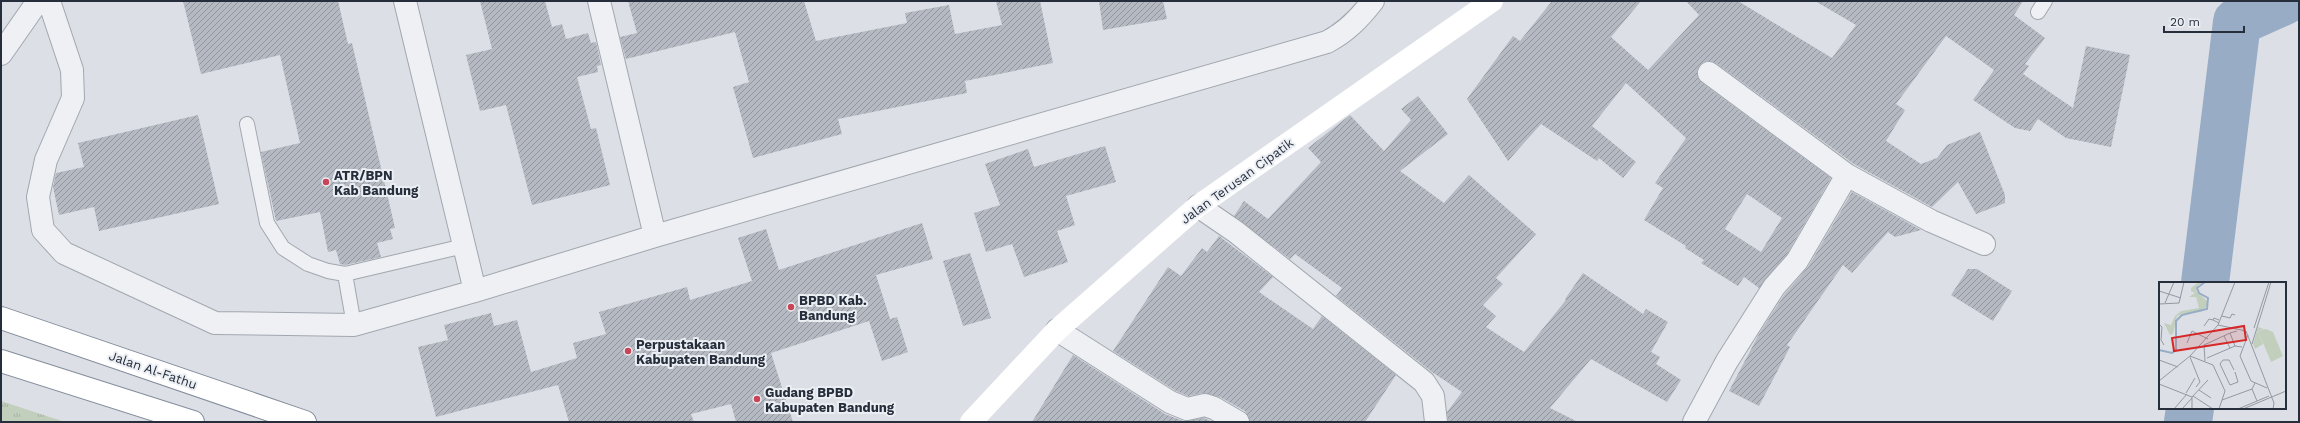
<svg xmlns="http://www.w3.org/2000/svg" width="2300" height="423" font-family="'Work Sans',sans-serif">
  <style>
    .grass { fill: url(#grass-tufts) }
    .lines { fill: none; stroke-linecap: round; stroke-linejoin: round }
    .river { stroke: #98adc5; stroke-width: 48 }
    .building { fill: url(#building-hatch); fill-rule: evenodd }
    .lane-casing { stroke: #a2a7af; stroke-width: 16 }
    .street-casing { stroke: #a2a7af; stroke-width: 24 }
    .highway-casing { stroke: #848d9c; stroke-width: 24 }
    .lane { stroke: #eef0f4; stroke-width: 14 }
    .street { stroke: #eef0f4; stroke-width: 22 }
    .secondary { stroke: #fff; stroke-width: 22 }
    .highway { stroke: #fff; stroke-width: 22 }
    .poi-dot { fill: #c84457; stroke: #ebeff4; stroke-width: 1.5 }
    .labels { text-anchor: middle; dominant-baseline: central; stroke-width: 4; stroke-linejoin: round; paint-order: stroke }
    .poi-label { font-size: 13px; font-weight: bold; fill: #262e3b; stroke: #ebeff4; text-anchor: start }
    .street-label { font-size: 13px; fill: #262e3b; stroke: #ebeff4 }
    .inset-river { fill: none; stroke: #98adc5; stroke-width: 2 }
    .inset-road { fill: none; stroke: #9399a2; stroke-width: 1 }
    .view { fill: #d62828; fill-opacity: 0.15; stroke: #d62828; stroke-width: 2 }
    .inset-edge { fill: none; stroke: #262e3b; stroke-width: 2 }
  </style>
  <defs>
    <pattern id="grass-tufts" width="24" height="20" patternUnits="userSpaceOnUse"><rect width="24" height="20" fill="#c2cfbd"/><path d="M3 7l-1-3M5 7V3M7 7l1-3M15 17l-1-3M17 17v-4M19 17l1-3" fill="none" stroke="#a7b2a3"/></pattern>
    <pattern id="building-hatch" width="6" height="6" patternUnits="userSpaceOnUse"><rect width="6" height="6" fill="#b4b9c2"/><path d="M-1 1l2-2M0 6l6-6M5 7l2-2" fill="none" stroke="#92979f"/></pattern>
  </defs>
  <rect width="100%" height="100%" fill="#dce0e6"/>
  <path class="grass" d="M 1,401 L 65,422 L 1,422 Z"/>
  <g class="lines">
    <path class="river" d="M 2205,283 L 2237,22 L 2284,1
      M 2188,422 L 2190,408"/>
  </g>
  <path class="building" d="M 183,1 L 338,1 L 348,44 L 352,43 L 395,228 L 390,229 L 393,239 L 377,243 L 381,257 L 345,265 L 340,264 L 336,250 L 328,252 L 320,212 L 276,221 L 261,152 L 300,143 L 280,55 L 201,74 Z
    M 480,1 L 545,1 L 552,27 L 562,24 L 566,39 L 588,33 L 591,43 L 596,42 L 601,65 L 597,66 L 598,72 L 577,77 L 591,129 L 596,128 L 610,185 L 532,205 L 506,105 L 480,111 L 466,55 L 492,49 Z
    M 628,1 L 804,1 L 816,41 L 907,23 L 905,13 L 949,5 L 955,34 L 1002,25 L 996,1 L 1040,1 L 1053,63 L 965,81 L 967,93 L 838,119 L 842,134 L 753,158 L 733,87 L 749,82 L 735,32 L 626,59 L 620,37 L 637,33 Z
    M 1099,1 L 1163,1 L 1167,19 L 1103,30 Z
    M 1552,1 L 1641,1 L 1611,37 L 1648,70 L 1699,15 L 1686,1 L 1738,1 L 1832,58 L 1856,25 L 1815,1 L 2023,1 L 2014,15 L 2045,38 L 2025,64 L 2029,66 L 2023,74 L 2073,108 L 2086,46 L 2130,55 L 2111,147 L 2066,138 L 2038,119 L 2030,131 L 2015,128 L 1973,100 L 1994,70 L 1946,36 L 1896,104 L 1905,110 L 1886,141 L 1921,164 L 1937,158 L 1947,145 L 1980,132 L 2005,195 L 2005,203 L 1976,214 L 1958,182 L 1932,207 L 1854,164 L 1716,63 L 1710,61 L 1704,62 L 1699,66 L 1697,72 L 1702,83 L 1831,178 L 1787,254 L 1759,288 L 1744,277 L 1738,286 L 1701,263 L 1704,260 L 1685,248 L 1686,246 L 1644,220 L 1663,188 L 1655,183 L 1686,138 L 1626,83 L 1592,126 L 1636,162 L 1623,178 L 1599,158 L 1597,161 L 1541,124 L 1508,161 L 1467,99 L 1513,36 L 1520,41 ZM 1747,194 L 1782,218 L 1761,252 L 1725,229 Z
    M 1418,96 L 1448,134 L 1400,171 L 1444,203 L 1469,175 L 1536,234 L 1496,278 L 1503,284 L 1483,305 L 1496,316 L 1486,327 L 1524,352 L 1566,300 L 1565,299 L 1583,273 L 1643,314 L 1646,309 L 1668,322 L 1651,352 L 1660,357 L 1656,364 L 1681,380 L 1667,402 L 1591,359 L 1550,408 L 1578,422 L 1448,422 L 1447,412 L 1462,392 L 1432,372 L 1336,296 L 1342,288 L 1295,254 L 1290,259 L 1234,216 L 1244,201 L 1268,219 L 1321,162 L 1308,148 L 1350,115 L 1384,151 L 1411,120 L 1401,109 Z
    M 198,115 L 219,204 L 99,231 L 94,207 L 59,215 L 53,187 L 56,173 L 84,167 L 78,143 Z
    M 1105,146 L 1116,182 L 1066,196 L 1075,225 L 1057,231 L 1068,262 L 1024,277 L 1012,244 L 986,252 L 974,213 L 1000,205 L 985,164 L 1028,149 L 1034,167 Z
    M 1852,192 L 1921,230 L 1895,237 L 1888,232 L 1852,273 L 1843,265 L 1787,345 L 1790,347 L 1759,406 L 1729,391 L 1759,334 L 1784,295 L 1808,267 Z
    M 922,223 L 933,259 L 876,275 L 890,319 L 897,317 L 908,352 L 882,361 L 869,321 L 771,353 L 793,422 L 736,422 L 731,404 L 691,414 L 694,422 L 569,422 L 558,385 L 436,417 L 418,347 L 448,340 L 444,325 L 491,313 L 494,326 L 517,320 L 531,372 L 577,358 L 573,343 L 606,334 L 599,312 L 687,287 L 690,300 L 752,281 L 738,238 L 766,229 L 779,270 Z
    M 1219,236 L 1273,277 L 1259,292 L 1313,329 L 1322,316 L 1396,375 L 1365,422 L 1250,422 L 1245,411 L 1220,397 L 1203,393 L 1188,396 L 1176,391 L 1113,351 L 1168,267 L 1181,276 L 1202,248 L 1207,252 Z
    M 970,253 L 991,318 L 963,326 L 943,261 Z
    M 1968,269 L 1977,269 L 2012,291 L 1993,321 L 1951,295 Z
    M 1073,355 L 1165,414 L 1183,421 L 1204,418 L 1213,422 L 1032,422 Z"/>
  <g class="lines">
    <defs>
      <path id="lane" d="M 2038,12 L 2045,1
        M 247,124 L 267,223 L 283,248 L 308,264 L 328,271 L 345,274 L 464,246
        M 345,274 L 354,325"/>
      <path id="street" d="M 49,1 L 72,70 L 73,98 L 46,160 L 38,197 L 43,230 L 64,253 L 215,323 L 354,325 L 475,291 L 405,1
        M 599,1 L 655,236
        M 1,54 L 38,1
        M 1709,73 L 1847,175 L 1931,221 L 1984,244
        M 1198,206 L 1236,232 L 1424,382 L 1433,396 L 1436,422
        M 475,291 L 655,236 L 1327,42 C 1346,32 1359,19 1373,1
        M 1057,330 L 1170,402 L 1187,409 L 1205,405 L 1214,408 L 1238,422
        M 1694,422 L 1727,361 L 1774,287 L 1797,261 L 1847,175"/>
      <path id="highway" d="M 1,318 L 305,422
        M 1,361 L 193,422"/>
    </defs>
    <use href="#lane" class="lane-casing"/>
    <use href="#street" class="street-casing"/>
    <use href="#highway" class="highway-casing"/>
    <use href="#lane" class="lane"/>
    <use href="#street" class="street"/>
    <path class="secondary" d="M 971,422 L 1057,330 L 1198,206 L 1492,1"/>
    <use href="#highway" class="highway"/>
  </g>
  <g class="poi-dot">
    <circle cx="326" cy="182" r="4"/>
    <circle cx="791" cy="307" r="4"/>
    <circle cx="628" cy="351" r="4"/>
    <circle cx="757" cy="399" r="4"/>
  </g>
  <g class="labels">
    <g class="poi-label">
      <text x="334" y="175">ATR/BPN<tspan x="334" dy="15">Kab Bandung</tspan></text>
      <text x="799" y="300">BPBD Kab.<tspan x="799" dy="15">Bandung</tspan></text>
      <text x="636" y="344">Perpustakaan<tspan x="636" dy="15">Kabupaten Bandung</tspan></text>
      <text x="765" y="392">Gudang BPBD<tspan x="765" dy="15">Kabupaten Bandung</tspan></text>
    </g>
    <g class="street-label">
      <text transform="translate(1237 181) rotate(-36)">Jalan Terusan Cipatik</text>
      <text transform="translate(153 370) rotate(19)">Jalan Al-Fathu</text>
    </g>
  </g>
  <g transform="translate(2159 282)">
    <rect width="127" height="127" fill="#dce0e6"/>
    <path d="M 99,45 L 105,47 L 99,49 L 104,62 L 96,67 L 94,62 Z" fill="#c2cfbd"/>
    <path d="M 40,0 L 45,0 L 39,3 L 37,9 L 48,19 L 48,24 L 42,30 L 25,31 L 18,34 L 14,52 L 11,53 L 5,41 L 12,43 L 16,34 L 22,29 L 40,26 L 37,15 L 30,15 L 36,11 L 32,9 L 32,6 Z" fill="#c2cfbd"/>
    <path d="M 107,47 L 114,50 L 124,74 L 112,80 L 99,49 Z" fill="#c2cfbd"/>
    <path class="inset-river" d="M 0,68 L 13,71 L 17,68 L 17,39 L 23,33 L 48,27 L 49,16 L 40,11 L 38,6 L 46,0"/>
    <path class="inset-road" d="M 76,0 L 59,43 L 87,49 L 115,121 L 114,127M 0,9 L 22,16M 6,21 L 15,0M 0,22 L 20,21 L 25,0M 63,34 L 71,36 L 73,32 L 76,33M 60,41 L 54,38 L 55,36 L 60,38M 0,42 L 3,45 L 2,58 L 5,63M 45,44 L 50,37 L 54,38M 95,46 L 110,0M 78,49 L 71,51 L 76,64 L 83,65M 89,53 L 81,74 L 92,99 L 108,106M 65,54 L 71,66M 28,61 L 33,49 L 49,57M 93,62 L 112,0M 31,74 L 54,83 L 66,109 L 60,127M 31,75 L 41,100 L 37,105M 48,76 L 76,64M 0,78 L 19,85M 46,79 L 45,63 L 71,51M 75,88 L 70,78 L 64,78 L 61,82 L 71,103 L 79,100 L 76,90M 0,99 L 31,74 L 59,43M 0,102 L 33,115 L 33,127M 93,107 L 98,119 L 110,114M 40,108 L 52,116M 27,111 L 36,96M 34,114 L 54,127M 33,115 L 49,98M 63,118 L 93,107 L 96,101M 15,127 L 28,112M 23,127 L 33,116M 79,127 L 98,119M 84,127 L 127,109"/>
    <path class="view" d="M 85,44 L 87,58 L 15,69 L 13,56 Z"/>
    <rect width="127" height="127" class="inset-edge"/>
  </g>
  <rect width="2300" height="423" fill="none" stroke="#262e3b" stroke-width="4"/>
  <path d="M2164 26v6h80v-6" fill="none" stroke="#262e3b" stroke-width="2"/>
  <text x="2170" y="26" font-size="12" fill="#262e3b" stroke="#ebeff4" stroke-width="3" paint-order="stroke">20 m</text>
</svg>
